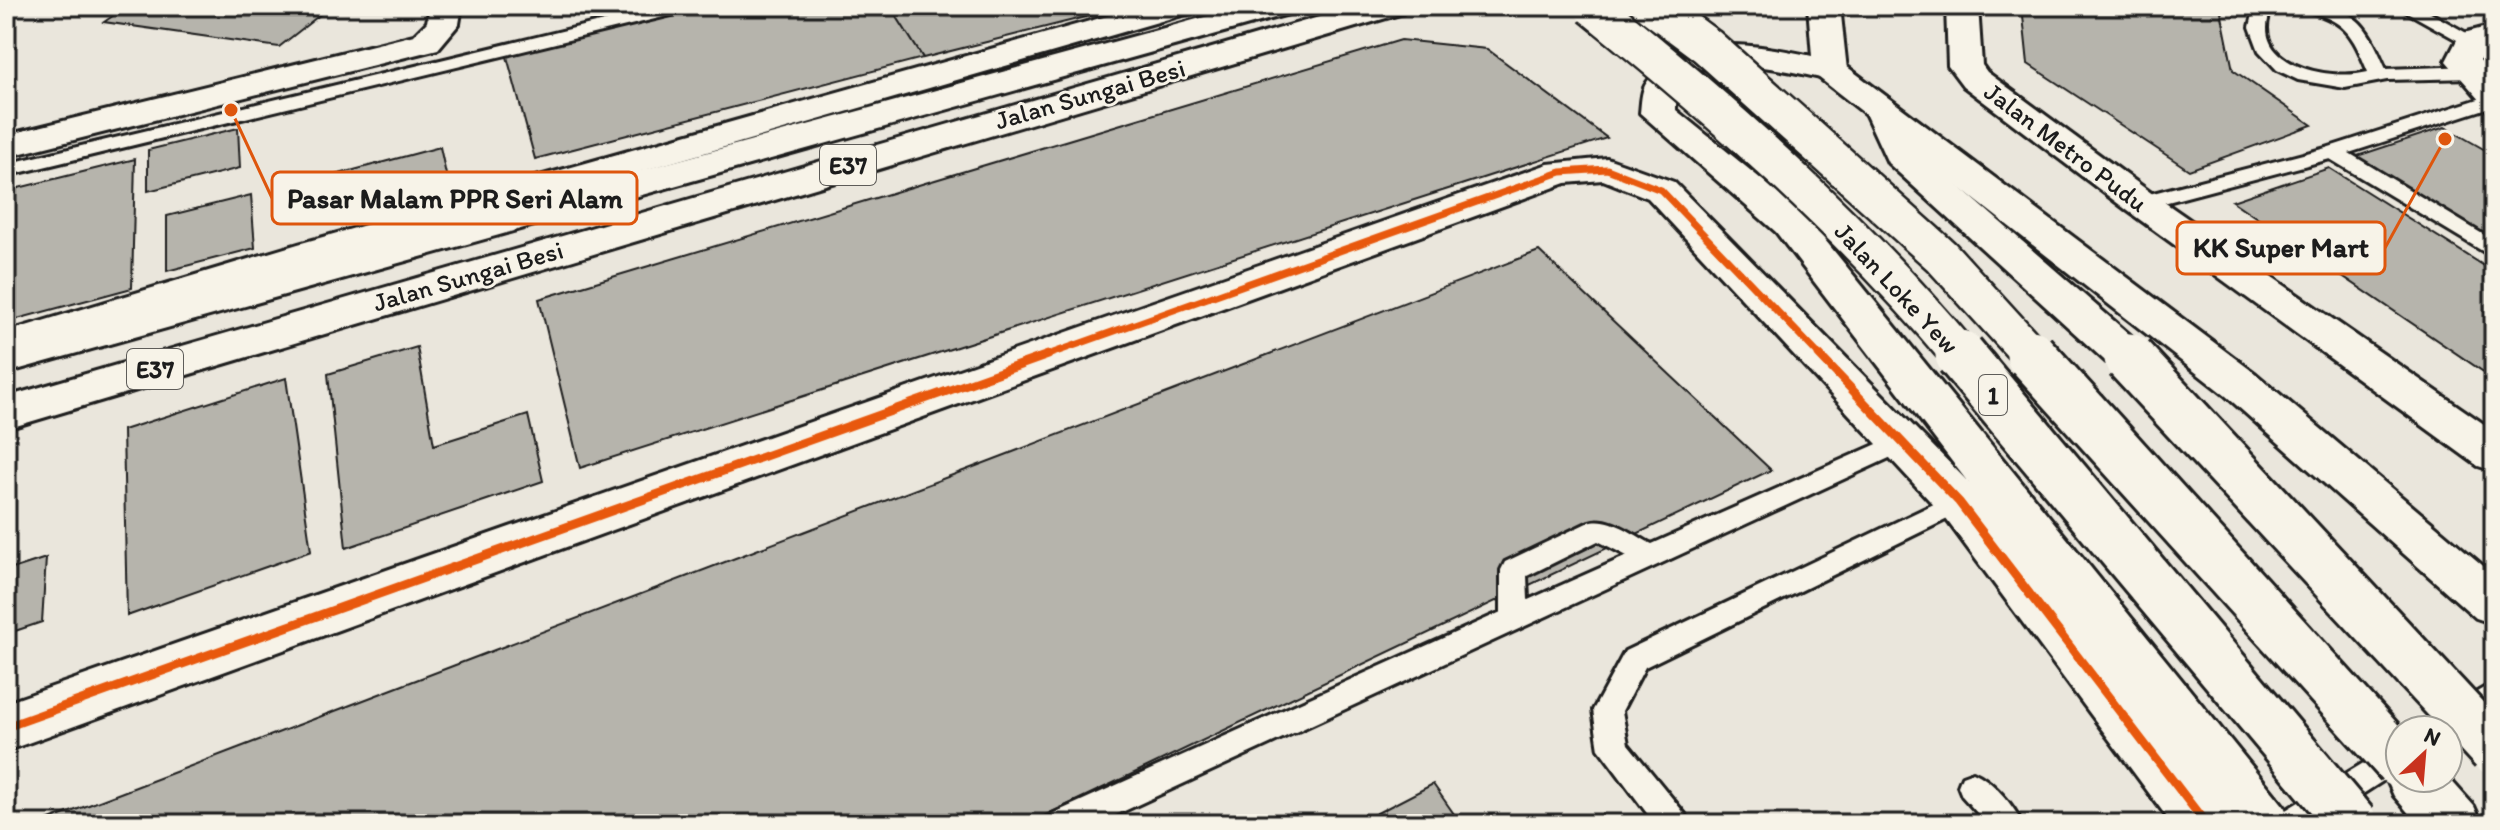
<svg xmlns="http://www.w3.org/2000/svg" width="2500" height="830" font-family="Itim,sans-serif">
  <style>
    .building { fill: #b6b4ac; stroke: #1c1c1c; stroke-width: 2 }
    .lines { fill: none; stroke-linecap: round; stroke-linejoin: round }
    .service-casing { stroke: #1c1c1c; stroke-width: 6 }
    .minor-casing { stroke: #1c1c1c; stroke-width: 6 }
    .tertiary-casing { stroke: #1c1c1c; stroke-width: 6 }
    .primary-casing { stroke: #1c1c1c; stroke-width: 6 }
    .trunk-casing { stroke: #1c1c1c; stroke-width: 6 }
    .service { fill: #f7f3e8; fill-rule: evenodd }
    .minor { fill: #f7f3e8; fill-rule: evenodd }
    .tertiary { fill: #f7f3e8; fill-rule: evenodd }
    .primary { fill: #f7f3e8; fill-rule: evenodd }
    .trunk { fill: #f7f3e8; fill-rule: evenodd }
    .trunk-bridge-far1-casing { stroke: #1c1c1c; stroke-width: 42; stroke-linecap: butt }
    .trunk-bridge-casing { stroke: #1c1c1c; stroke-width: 55; stroke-linecap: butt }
    .trunk-bridge-far1 { stroke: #f7f3e8; stroke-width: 37 }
    .trunk-bridge { stroke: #f7f3e8; stroke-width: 49 }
    .cycleway-far1-casing { stroke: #f7f3e8; stroke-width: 11 }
    .cycleway-casing { stroke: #f7f3e8; stroke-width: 14 }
    .cycleway-far1 { stroke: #e8590c; stroke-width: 7 }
    .cycleway { stroke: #e8590c; stroke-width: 9 }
    .labels { text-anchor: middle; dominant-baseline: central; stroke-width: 6; stroke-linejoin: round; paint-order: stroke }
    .shield { fill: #f7f3e8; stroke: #5e5c59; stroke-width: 2 }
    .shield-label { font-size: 24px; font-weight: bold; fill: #1c1c1c }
    .street-label { font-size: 26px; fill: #1c1c1c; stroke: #f7f3e8 }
    .leader { fill: none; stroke: #de560d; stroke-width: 3 }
    .callout-dot { fill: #de560d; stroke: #f7f3e8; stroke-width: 3 }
    .callout { fill: #f7f3e8; stroke: #de560d; stroke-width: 3 }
    .callout-label { font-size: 28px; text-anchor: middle; font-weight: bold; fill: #1c1c1c }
  </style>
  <rect width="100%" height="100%" fill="#eae6dc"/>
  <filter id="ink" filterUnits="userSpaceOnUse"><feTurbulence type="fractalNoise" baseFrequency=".0125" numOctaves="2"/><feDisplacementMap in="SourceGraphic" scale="16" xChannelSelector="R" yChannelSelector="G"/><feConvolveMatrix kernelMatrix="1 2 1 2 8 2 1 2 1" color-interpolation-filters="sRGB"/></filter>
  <g filter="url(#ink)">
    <path class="building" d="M 127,6 L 331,6 L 279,47 L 104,22 Z
      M 704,6 L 890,6 L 923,58 L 535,159 L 506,53 Z
      M 890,6 L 1129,6 L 923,58 Z
      M 2022,6 L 2220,6 L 2233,70 L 2312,125 L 2189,170 L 2028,64 Z
      M 1401,40 L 1487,49 L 1607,138 L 580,468 L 539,299 Z
      M 2445,127 L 2494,155 L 2494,244 L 2354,157 Z
      M 238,128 L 240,168 L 148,191 L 148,150 Z
      M 440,147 L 450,193 L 341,222 L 335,175 Z
      M 135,159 L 132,288 L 6,322 L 6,191 Z
      M 2329,168 L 2494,272 L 2494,379 L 2232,201 Z
      M 251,195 L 255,248 L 167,271 L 167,216 Z
      M 1539,251 L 1771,470 L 1027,824 L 39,824 Z
      M 417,347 L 434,445 L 528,415 L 543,481 L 346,548 L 328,374 Z
      M 286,378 L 311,551 L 127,616 L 123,430 Z
      M 46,558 L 42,622 L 6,634 L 6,571 Z
      M 1433,784 L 1461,824 L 1356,824 Z"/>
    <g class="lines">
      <defs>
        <path id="service" d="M 666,6 L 697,6 L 688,11 L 6,176 L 6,164 Z
          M 2255,6 L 2273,6 C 2244,63 2327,82 2368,72 C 2352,33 2345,20 2303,10 L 2300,6 C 2355,6 2365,20 2386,69 L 2474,66 L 2483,72 L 2474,78 L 2387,80 L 2345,88 L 2298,80 L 2277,70 L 2259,51 L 2250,27 Z
          M 2396,6 L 2418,6 L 2481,41 L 2472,46 L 2466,45 Z
          M 2494,94 L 2494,106 L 2349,153 L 2494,241 L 2494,258 L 2330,159 L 2141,209 L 2131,203 L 2134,198 L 2326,148 Z
          M 1902,433 L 1911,436 L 1914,442 L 1911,448 L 1096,824 L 1048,824 L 1052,814 L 1501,612 L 1501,570 L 1505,562 L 1589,522 C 1609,515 1634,535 1652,544 ZM 1598,541 L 1627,556 L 1528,600 L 1527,576 Z
          M 1959,492 L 1968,495 L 1972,502 L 1968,509 L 1645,667 L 1622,711 L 1628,744 L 1685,814 L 1689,824 L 1655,824 L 1599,749 L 1593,710 L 1625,651 Z
          M 2494,682 L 2494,709 L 2448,739 L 2448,730 L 2422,730 L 2427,721 Z
          M 2400,741 L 2400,770 L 2316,824 L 2275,824 L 2279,814 Z
          M 1973,772 C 1992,780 2014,805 2022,824 L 1987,824 L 1962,796 L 1958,786 L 1962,776 Z"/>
        <path id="minor" d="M 430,6 L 462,6 L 459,24 L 438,49 L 6,157 L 6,135 L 414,35 L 427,22 Z
          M 1946,6 L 1978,6 L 1982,65 L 1987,72 L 2154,195 L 2494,431 L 2494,471 L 2478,466 L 2128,211 L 1963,86 L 1948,66 Z
          M 2494,25 L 2494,45 L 2486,47 L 2480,60 L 2494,75 L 2494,105 L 2482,102 L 2446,61 L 2460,34 Z
          M 1607,158 L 1674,182 L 1975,489 L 2226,806 L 2234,824 L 2172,824 L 1943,515 L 1648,198 L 1603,180 L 1566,183 L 6,751 L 6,703 L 1548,164 Z"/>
        <path id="tertiary" d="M 1830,60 L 1842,63 L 2256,374 L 2494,575 L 2494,624 L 2476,618 L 2226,396 L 1818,77 L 1813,70 L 1818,63 Z"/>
        <path id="primary" d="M 1245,6 L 1297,6 L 1292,13 L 6,373 L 6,343 Z
          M 1357,6 L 1408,6 L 1403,13 L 6,429 L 6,397 Z"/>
        <path id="trunk" d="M 1143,6 L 1194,6 L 1189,13 L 326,262 L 6,362 L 6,332 L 298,244 Z
          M 1808,6 L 1840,6 L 1847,70 L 1842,77 L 1830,80 C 1796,73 1693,44 1678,91 C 1676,97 1676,104 1676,110 L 1804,214 L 2284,806 L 2292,824 L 2230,824 L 1776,232 L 1640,113 C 1641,105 1641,95 1644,88 C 1646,82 1651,77 1655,73 C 1696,31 1761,46 1812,56 Z
          M 1883,102 L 1895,106 L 1917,150 L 2144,347 L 2150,358 L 2144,369 L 2129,373 L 2114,369 L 1888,163 L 1865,113 L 1871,106 Z
          M 2400,758 L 2400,778 L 2448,777 L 2474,806 L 2482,824 L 2418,824 L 2394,796 L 2386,778 L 2394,760 Z"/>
      </defs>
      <use href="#service" class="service-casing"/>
      <use href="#minor" class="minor-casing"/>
      <use href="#tertiary" class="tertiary-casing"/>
      <use href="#primary" class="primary-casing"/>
      <use href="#trunk" class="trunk-casing"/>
      <use href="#service" class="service"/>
      <use href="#minor" class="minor"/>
      <use href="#tertiary" class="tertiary"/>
      <use href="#primary" class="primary"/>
      <use href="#trunk" class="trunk"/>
      <defs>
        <path id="trunk-bridge-far1" d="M 1592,6 C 1723,112 1853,227 1962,357
          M 1653,6 L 1707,46 L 1941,256 L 2033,357"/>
        <path id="trunk-bridge" d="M 1960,355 L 2353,824
          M 2031,355 L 2400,763
          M 2129,358 L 2494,750"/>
      </defs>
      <use href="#trunk-bridge-far1" class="trunk-bridge-far1-casing"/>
      <use href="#trunk-bridge" class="trunk-bridge-casing"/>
      <use href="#trunk-bridge-far1" class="trunk-bridge-far1"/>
      <use href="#trunk-bridge" class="trunk-bridge"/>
      <defs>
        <path id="cycleway-far1" d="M 1042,357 L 1561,172 L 1607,169 L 1661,190 L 1821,357"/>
        <path id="cycleway" d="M 1819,355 L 1959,502 L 2206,824
          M 6,727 L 1048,355"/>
      </defs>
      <use href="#cycleway-far1" class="cycleway-far1-casing"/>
      <use href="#cycleway" class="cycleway-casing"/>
      <use href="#cycleway-far1" class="cycleway-far1"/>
      <use href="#cycleway" class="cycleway"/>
    </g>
  </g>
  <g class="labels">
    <g class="shield">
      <rect x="820" y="145" width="56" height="40" rx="6"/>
      <rect x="127" y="349" width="56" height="40" rx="6"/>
      <rect x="1979" y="375" width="28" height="40" rx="6"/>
    </g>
    <g class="shield-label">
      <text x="848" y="165">E37</text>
      <text x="155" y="369">E37</text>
      <text x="1993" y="395">1</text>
    </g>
    <g class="street-label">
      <text transform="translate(1090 94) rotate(-16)">Jalan Sungai Besi</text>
      <text transform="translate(2066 147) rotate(37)">Jalan Metro Pudu</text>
      <text transform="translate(468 276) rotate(-16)">Jalan Sungai Besi</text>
      <text transform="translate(1897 288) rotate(47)">Jalan Loke Yew</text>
    </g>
  </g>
  <path class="leader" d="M231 110L272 198M2445 139L2385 248"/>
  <g class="callout-dot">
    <circle cx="231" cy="110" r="8"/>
    <circle cx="2445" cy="139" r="8"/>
  </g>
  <g class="callout">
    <rect x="272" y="172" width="365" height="52" rx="8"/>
    <rect x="2177" y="222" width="208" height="52" rx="8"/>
  </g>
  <g class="callout-label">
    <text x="455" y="208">Pasar Malam PPR Seri Alam</text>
    <text x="2281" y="257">KK Super Mart</text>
  </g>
  <rect width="2500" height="830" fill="none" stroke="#f7f3e8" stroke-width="32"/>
  <rect x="16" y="16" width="2468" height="798" fill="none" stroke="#1c1c1c" stroke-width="3" filter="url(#ink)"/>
  <g transform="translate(2424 754) rotate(26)"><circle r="38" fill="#f7f3e8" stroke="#9f9d96" stroke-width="2"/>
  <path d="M0-6L14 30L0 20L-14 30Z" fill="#c8321e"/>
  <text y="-12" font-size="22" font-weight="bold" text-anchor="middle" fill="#1c1c1c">N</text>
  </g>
</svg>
